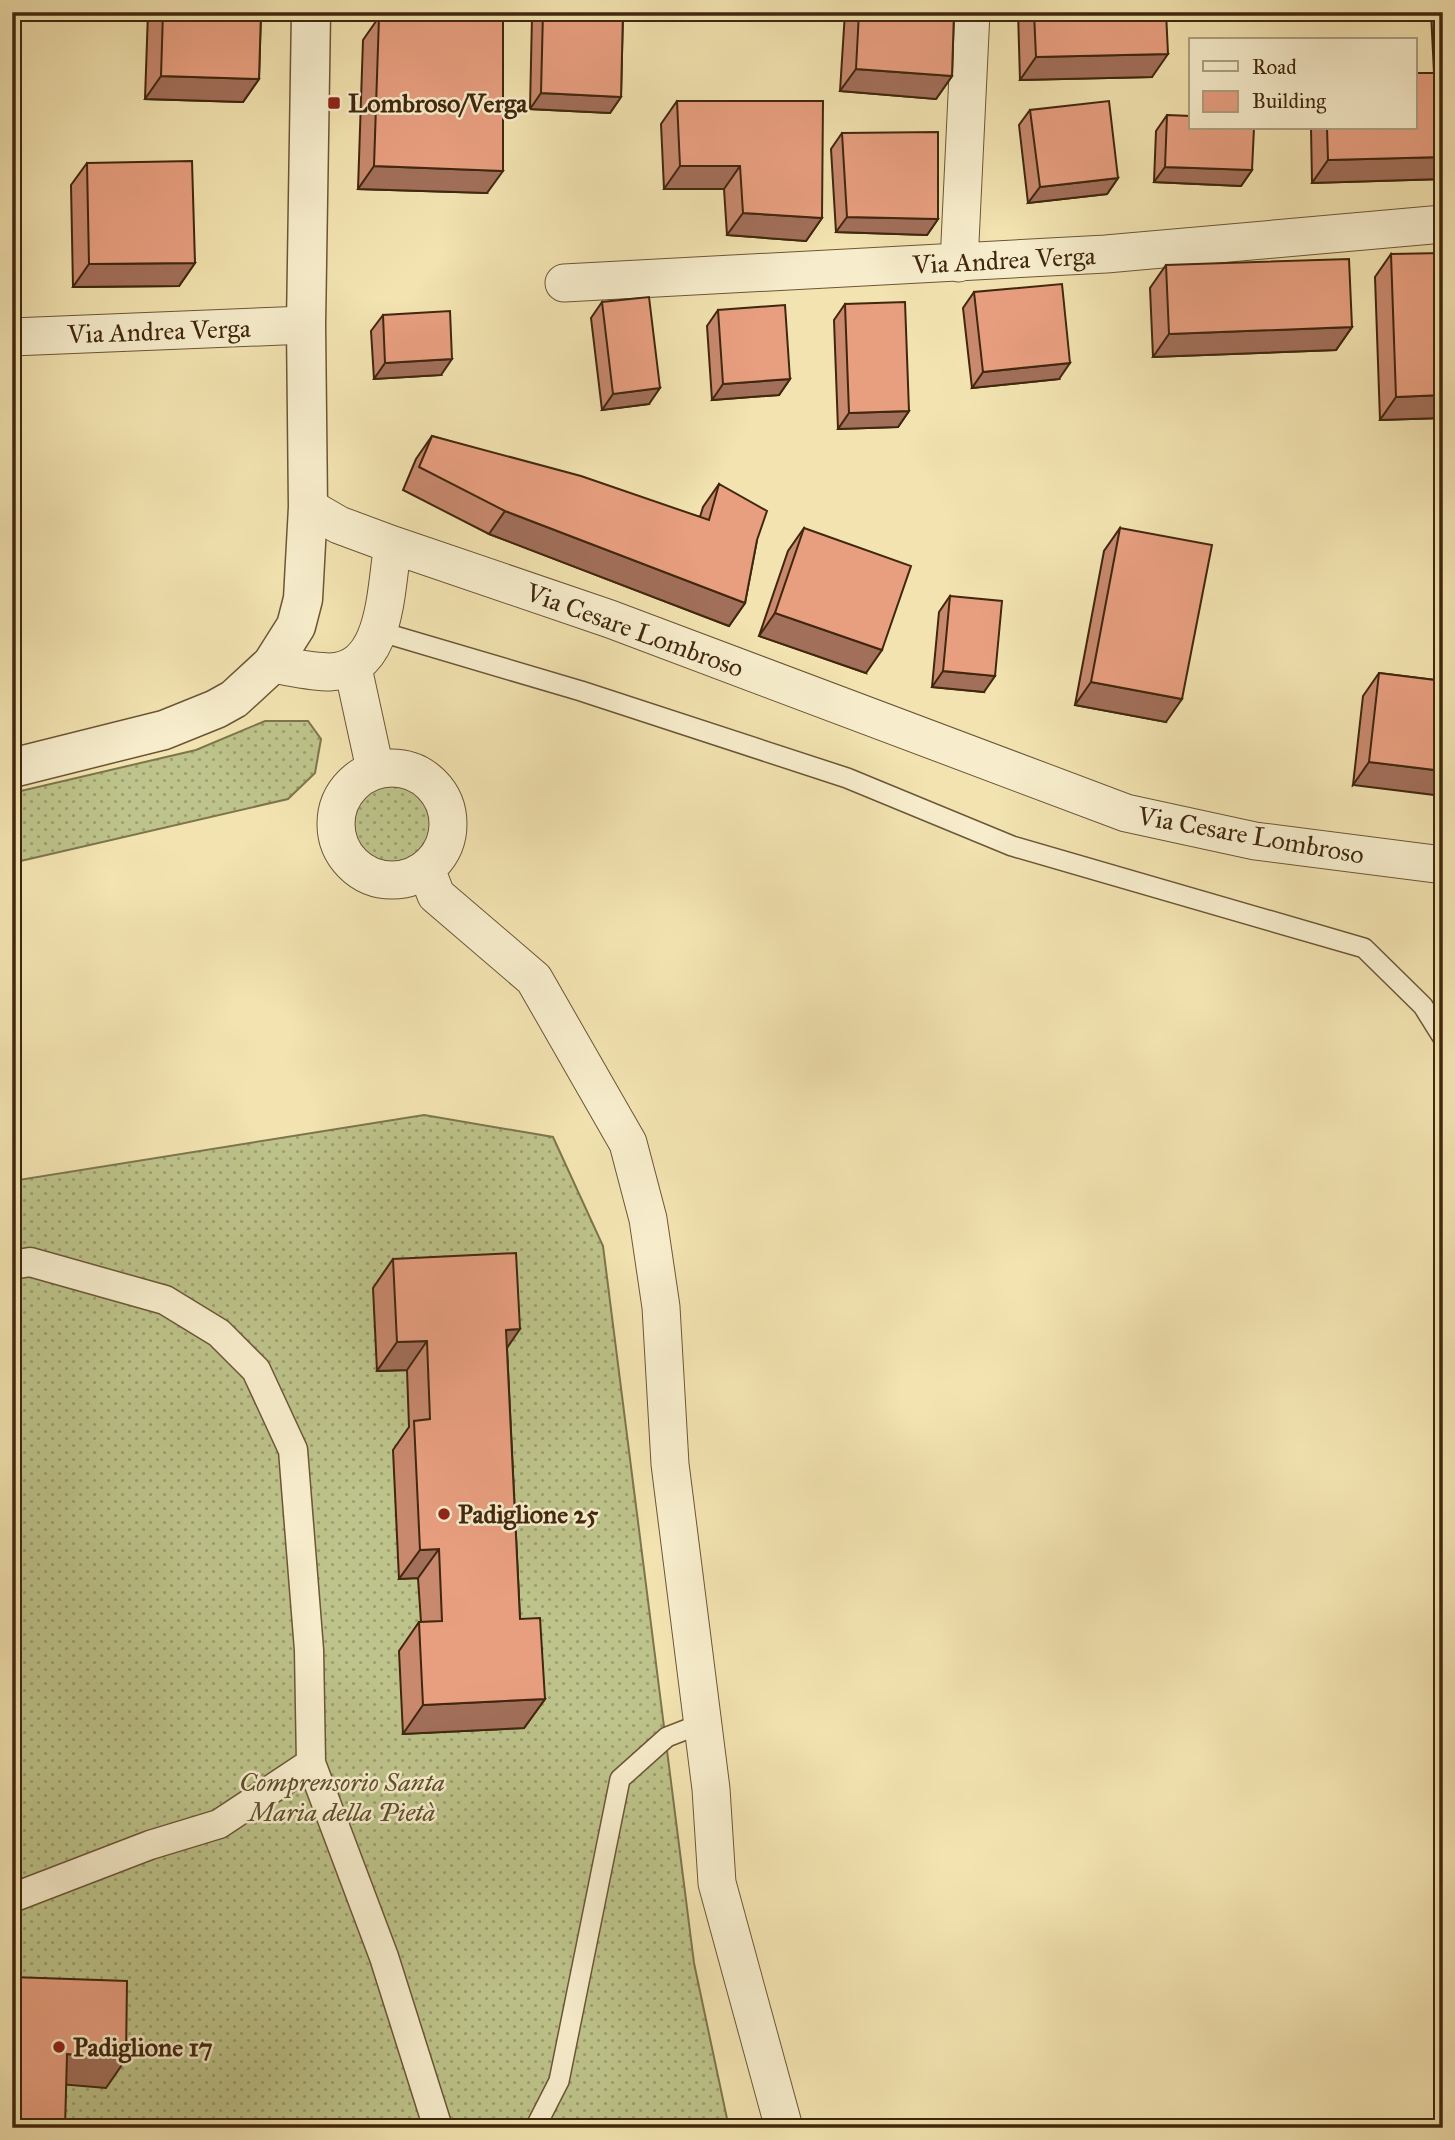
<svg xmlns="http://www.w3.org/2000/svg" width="1455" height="2140" font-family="'IM FELL Great Primer',serif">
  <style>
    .grass { fill: url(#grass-dots); stroke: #7e754c; stroke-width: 2 }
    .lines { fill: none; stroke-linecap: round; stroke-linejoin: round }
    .service-casing { stroke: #6c5636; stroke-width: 22 }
    .pedestrian-casing { stroke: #6c5636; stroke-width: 31 }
    .minor-casing { stroke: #6c5636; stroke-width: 39 }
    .tertiary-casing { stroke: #6c5636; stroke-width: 41 }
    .service { stroke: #f7edcc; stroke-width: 19 }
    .pedestrian { stroke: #f7edcc; stroke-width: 28 }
    .minor { stroke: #f7edcc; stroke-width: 37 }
    .tertiary { stroke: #f7edcc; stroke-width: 38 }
    .wall { fill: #c8896e; stroke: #40270e; stroke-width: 2 }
    .shaded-wall { fill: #a26f5a; stroke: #40270e; stroke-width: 2 }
    .building { fill: #e89f80; stroke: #40270e; stroke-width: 2 }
    .poi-dot { fill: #8f2418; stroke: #f7edcc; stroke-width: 2.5 }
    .labels { text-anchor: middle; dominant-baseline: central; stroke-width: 5; stroke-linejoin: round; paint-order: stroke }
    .poi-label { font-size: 26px; font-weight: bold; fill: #40270e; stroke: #f7edcc; text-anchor: start }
    .street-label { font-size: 26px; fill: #40270e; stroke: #f7edcc }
    .park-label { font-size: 26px; font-style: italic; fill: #5f4e2d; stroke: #f7edcc }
  </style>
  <defs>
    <pattern id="grass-dots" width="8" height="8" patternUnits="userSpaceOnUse" patternTransform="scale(1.75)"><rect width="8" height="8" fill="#bdc38a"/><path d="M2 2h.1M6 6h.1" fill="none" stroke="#9b9e6f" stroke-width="1.8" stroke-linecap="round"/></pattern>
  </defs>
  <rect width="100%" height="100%" fill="#f2e3b0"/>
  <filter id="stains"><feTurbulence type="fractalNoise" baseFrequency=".00286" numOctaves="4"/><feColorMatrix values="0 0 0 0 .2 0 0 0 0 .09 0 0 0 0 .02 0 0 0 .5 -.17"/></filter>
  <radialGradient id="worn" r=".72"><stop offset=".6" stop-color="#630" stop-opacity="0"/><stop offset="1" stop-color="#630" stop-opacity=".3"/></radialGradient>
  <path class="grass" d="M 265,721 L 308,721 L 321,739 L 315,773 L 288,799 L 12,863 L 12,793 L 196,750 Z
    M354 824a39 39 0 1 1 78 0a39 39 0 1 1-78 0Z
    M 424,1115 L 553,1137 L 603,1246 L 694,1963 L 729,2128 L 12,2128 L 12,1181 Z"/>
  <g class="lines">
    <defs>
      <path id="service" d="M 378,631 L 581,691 L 847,778 L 1012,846 L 1364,948 L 1423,1006 L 1443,1038
        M 535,2128 L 559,2081 L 620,1779 L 667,1737 L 703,1723"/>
      <path id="pedestrian" d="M 12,1265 L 30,1262 L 165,1300 L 219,1333 L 256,1370 L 293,1450 L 309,1650 L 311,1763 L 384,1957 L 438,2128
        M 12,1898 L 150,1845 L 219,1824 L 311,1763"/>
      <path id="minor" d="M 959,263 L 971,12
        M 564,283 L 1106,254 L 1443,224
        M 12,337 L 306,325
        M 308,507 L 339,525 L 393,545 L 610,619 L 1126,813 L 1255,841 L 1443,865
        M 272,664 C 291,667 311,672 330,672 C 388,670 385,588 393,545
        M 353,668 L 375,769
        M336 824a56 56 0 1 1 112 0a56 56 0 1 1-112 0Z
        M 426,869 L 436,895 L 534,979 L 628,1143 L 648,1219 L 661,1307 L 670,1464 L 711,1789 L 717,1883 L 784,2128"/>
      <path id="tertiary" d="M 12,768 L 164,730 L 216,709 L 234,699 L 272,664 L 296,626 L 303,599 L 308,507 L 306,325 L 311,12"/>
    </defs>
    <use href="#service" class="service-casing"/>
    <use href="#pedestrian" class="pedestrian-casing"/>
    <use href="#minor" class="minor-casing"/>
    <use href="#tertiary" class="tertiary-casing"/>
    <use href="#service" class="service"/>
    <use href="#pedestrian" class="pedestrian"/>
    <use href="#minor" class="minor"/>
    <use href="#tertiary" class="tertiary"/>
  </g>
  <path class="wall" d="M 148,12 L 261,12 L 259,79 L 243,102 L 145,99 Z
    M 535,12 L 623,12 L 621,97 L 610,113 L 530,109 L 532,16 Z
    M 845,12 L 954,12 L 952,76 L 936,99 L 840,91 Z
    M 1018,12 L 1166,12 L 1152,77 L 1020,80 Z
    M 1431,12 L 1443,12 L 1443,179 L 1312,183 L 1311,128 L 1415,128 L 1434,73 Z
    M 379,17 L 487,193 L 358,189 L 363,40 Z
    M 677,101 L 822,218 L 806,241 L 727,235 L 724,189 L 664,189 L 661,124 Z
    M 1030,110 L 1118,178 L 1107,194 L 1028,203 L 1019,125 Z
    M 1167,115 L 1252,170 L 1241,186 L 1154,182 L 1156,131 Z
    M 842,133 L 938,219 L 927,235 L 836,232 L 831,149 Z
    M 87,163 L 195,263 L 179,286 L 73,287 L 71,185 Z
    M 1391,254 L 1443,418 L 1380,420 L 1375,277 Z
    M 1166,265 L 1352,327 L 1336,350 L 1153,357 L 1150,288 Z
    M 974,292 L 1059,379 L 972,388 L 963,308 Z
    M 602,302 L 649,404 L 602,410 L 591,318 Z
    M 845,304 L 909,411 L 898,427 L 838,429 L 834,320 Z
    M 718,310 L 790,379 L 779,395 L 712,400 L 707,326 Z
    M 383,315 L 441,375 L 374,379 L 371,331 Z
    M 432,436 L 700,517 L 703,507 L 719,484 L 757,540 L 745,603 L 729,626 L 489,534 L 403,490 L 416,459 Z
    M 804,528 L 866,673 L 759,636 L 788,551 Z
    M 1120,528 L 1166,722 L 1075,705 L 1104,551 Z
    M 950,596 L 984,692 L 932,687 L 939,612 Z
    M 1379,673 L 1443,681 L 1353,785 L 1363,696 Z
    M 393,1259 L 507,1348 L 520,1619 L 545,1699 L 524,1728 L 403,1734 L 399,1651 L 419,1622 L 421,1622 L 418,1578 L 399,1579 L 393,1450 L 409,1427 L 407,1370 L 377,1371 L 373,1288 Z"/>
  <path class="shaded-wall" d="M 1168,54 L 1152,77 L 1020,80 L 1036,57 Z
    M 1443,62 L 1443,73 L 1435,74 Z
    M 856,69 L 952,76 L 936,99 L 840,91 Z
    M 161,76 L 259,79 L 243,102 L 145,99 Z
    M 541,93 L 621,97 L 610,113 L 530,109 Z
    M 1443,157 L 1443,179 L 1312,183 L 1328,160 Z
    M 374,166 L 503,171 L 487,193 L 358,189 Z
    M 680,166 L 740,166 L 724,189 L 664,189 Z
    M 1165,167 L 1252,170 L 1241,186 L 1154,182 Z
    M 1118,178 L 1107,194 L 1028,203 L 1040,187 Z
    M 743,213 L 822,218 L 806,241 L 727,235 Z
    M 847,217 L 938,219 L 927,235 L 836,232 Z
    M 195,263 L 179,286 L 73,287 L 89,264 Z
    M 1352,327 L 1336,350 L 1153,357 L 1169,334 Z
    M 452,359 L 441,375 L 374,379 L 385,363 Z
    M 1070,363 L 1059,379 L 972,388 L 983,372 Z
    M 790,379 L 779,395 L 712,400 L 723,384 Z
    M 660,388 L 649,404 L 602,410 L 613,394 Z
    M 1443,395 L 1443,418 L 1380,420 L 1396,397 Z
    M 909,411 L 898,427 L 838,429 L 849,413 Z
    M 505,511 L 745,603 L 729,626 L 489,534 Z
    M 775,613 L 882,650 L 866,673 L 759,636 Z
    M 943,671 L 995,676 L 984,692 L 932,687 Z
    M 1091,682 L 1182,699 L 1166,722 L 1075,705 Z
    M 1369,762 L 1443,771 L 1443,796 L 1353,785 Z
    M 520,1329 L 500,1358 L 506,1330 Z
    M 427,1341 L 407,1370 L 377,1371 L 397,1342 Z
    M 439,1549 L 418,1578 L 399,1579 L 420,1550 Z
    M 545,1699 L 524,1728 L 403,1734 L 423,1705 Z
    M 67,2054 L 126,2059 L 106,2088 L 46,2083 Z"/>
  <path class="building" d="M 163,12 L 261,12 L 259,79 L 161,76 Z
    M 543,12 L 623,12 L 621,97 L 541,93 Z
    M 859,12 L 954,12 L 952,76 L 856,69 Z
    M 1034,12 L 1166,12 L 1168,54 L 1036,57 Z
    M 379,17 L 503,20 L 503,171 L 374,166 Z
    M 1415,73 L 1443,73 L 1443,157 L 1328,160 L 1327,128 L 1415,128 Z
    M 677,101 L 823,101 L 822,218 L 743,213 L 740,166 L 680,166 Z
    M 1109,101 L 1118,178 L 1040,187 L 1030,110 Z
    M 1167,115 L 1191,116 L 1191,128 L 1254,128 L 1252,170 L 1165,167 Z
    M 938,132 L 938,219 L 847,217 L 842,133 Z
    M 192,161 L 195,263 L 89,264 L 87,163 Z
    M 1443,253 L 1443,395 L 1396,397 L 1391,254 Z
    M 1349,259 L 1352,327 L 1169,334 L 1166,265 Z
    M 1062,284 L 1070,363 L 983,372 L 974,292 Z
    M 649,297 L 660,388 L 613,394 L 602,302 Z
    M 905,302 L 909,411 L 849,413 L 845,304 Z
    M 785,305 L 790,379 L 723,384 L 718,310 Z
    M 450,311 L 452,359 L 385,363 L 383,315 Z
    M 432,436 L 581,476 L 709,520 L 719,484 L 767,511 L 757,540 L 745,603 L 505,511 L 419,467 Z
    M 804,528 L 911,566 L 882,650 L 775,613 Z
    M 1120,528 L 1212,545 L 1182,699 L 1091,682 Z
    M 950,596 L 1002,601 L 995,676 L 943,671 Z
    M 1379,673 L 1443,681 L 1443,771 L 1369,762 Z
    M 516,1253 L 520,1329 L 506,1330 L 520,1619 L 540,1618 L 545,1699 L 423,1705 L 419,1622 L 442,1621 L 439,1549 L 420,1550 L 414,1421 L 430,1419 L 427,1341 L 397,1342 L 393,1259 Z
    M 12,1977 L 127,1981 L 126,2059 L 67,2054 L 65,2128 L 12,2128 Z"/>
  <g class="poi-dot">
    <rect x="327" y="96" width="14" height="14" rx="3.5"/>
    <circle cx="444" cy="1514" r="7"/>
    <circle cx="59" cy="2047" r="7"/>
  </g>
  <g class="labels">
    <g class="poi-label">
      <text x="348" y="103">Lombroso/Verga</text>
      <text x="458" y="1514">Padiglione 25</text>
      <text x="73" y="2047">Padiglione 17</text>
    </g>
    <g class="street-label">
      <text transform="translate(1004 260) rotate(-3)">Via Andrea Verga</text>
      <text transform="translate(159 331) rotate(-2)">Via Andrea Verga</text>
      <text transform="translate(635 630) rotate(20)">Via Cesare Lombroso</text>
      <text transform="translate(1251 835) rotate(10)">Via Cesare Lombroso</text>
    </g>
    <g class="park-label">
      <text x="342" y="1782">Comprensorio Santa<tspan x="342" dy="30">Maria della Pietà</tspan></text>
    </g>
  </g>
  <rect width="1455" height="2140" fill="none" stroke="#f2e3b0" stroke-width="42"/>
  <rect x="14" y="14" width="1427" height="2112" fill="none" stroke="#40270e" stroke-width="3.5"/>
  <rect x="21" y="21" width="1413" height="2098" fill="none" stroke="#40270e" stroke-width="2"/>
  <rect x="1189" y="38" width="228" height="91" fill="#f7edcc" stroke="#ae9e80" stroke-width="2"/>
  <rect x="1203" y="61" width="35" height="10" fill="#f7edcc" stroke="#ae9e80" stroke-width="2"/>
  <text x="1252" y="74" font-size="21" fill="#40270e">Road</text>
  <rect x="1203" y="91" width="35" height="21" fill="#e89f80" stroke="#ae9e80" stroke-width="2"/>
  <text x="1252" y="108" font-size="21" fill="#40270e">Building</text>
  <rect width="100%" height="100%" filter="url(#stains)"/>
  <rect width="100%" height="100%" fill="url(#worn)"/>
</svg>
